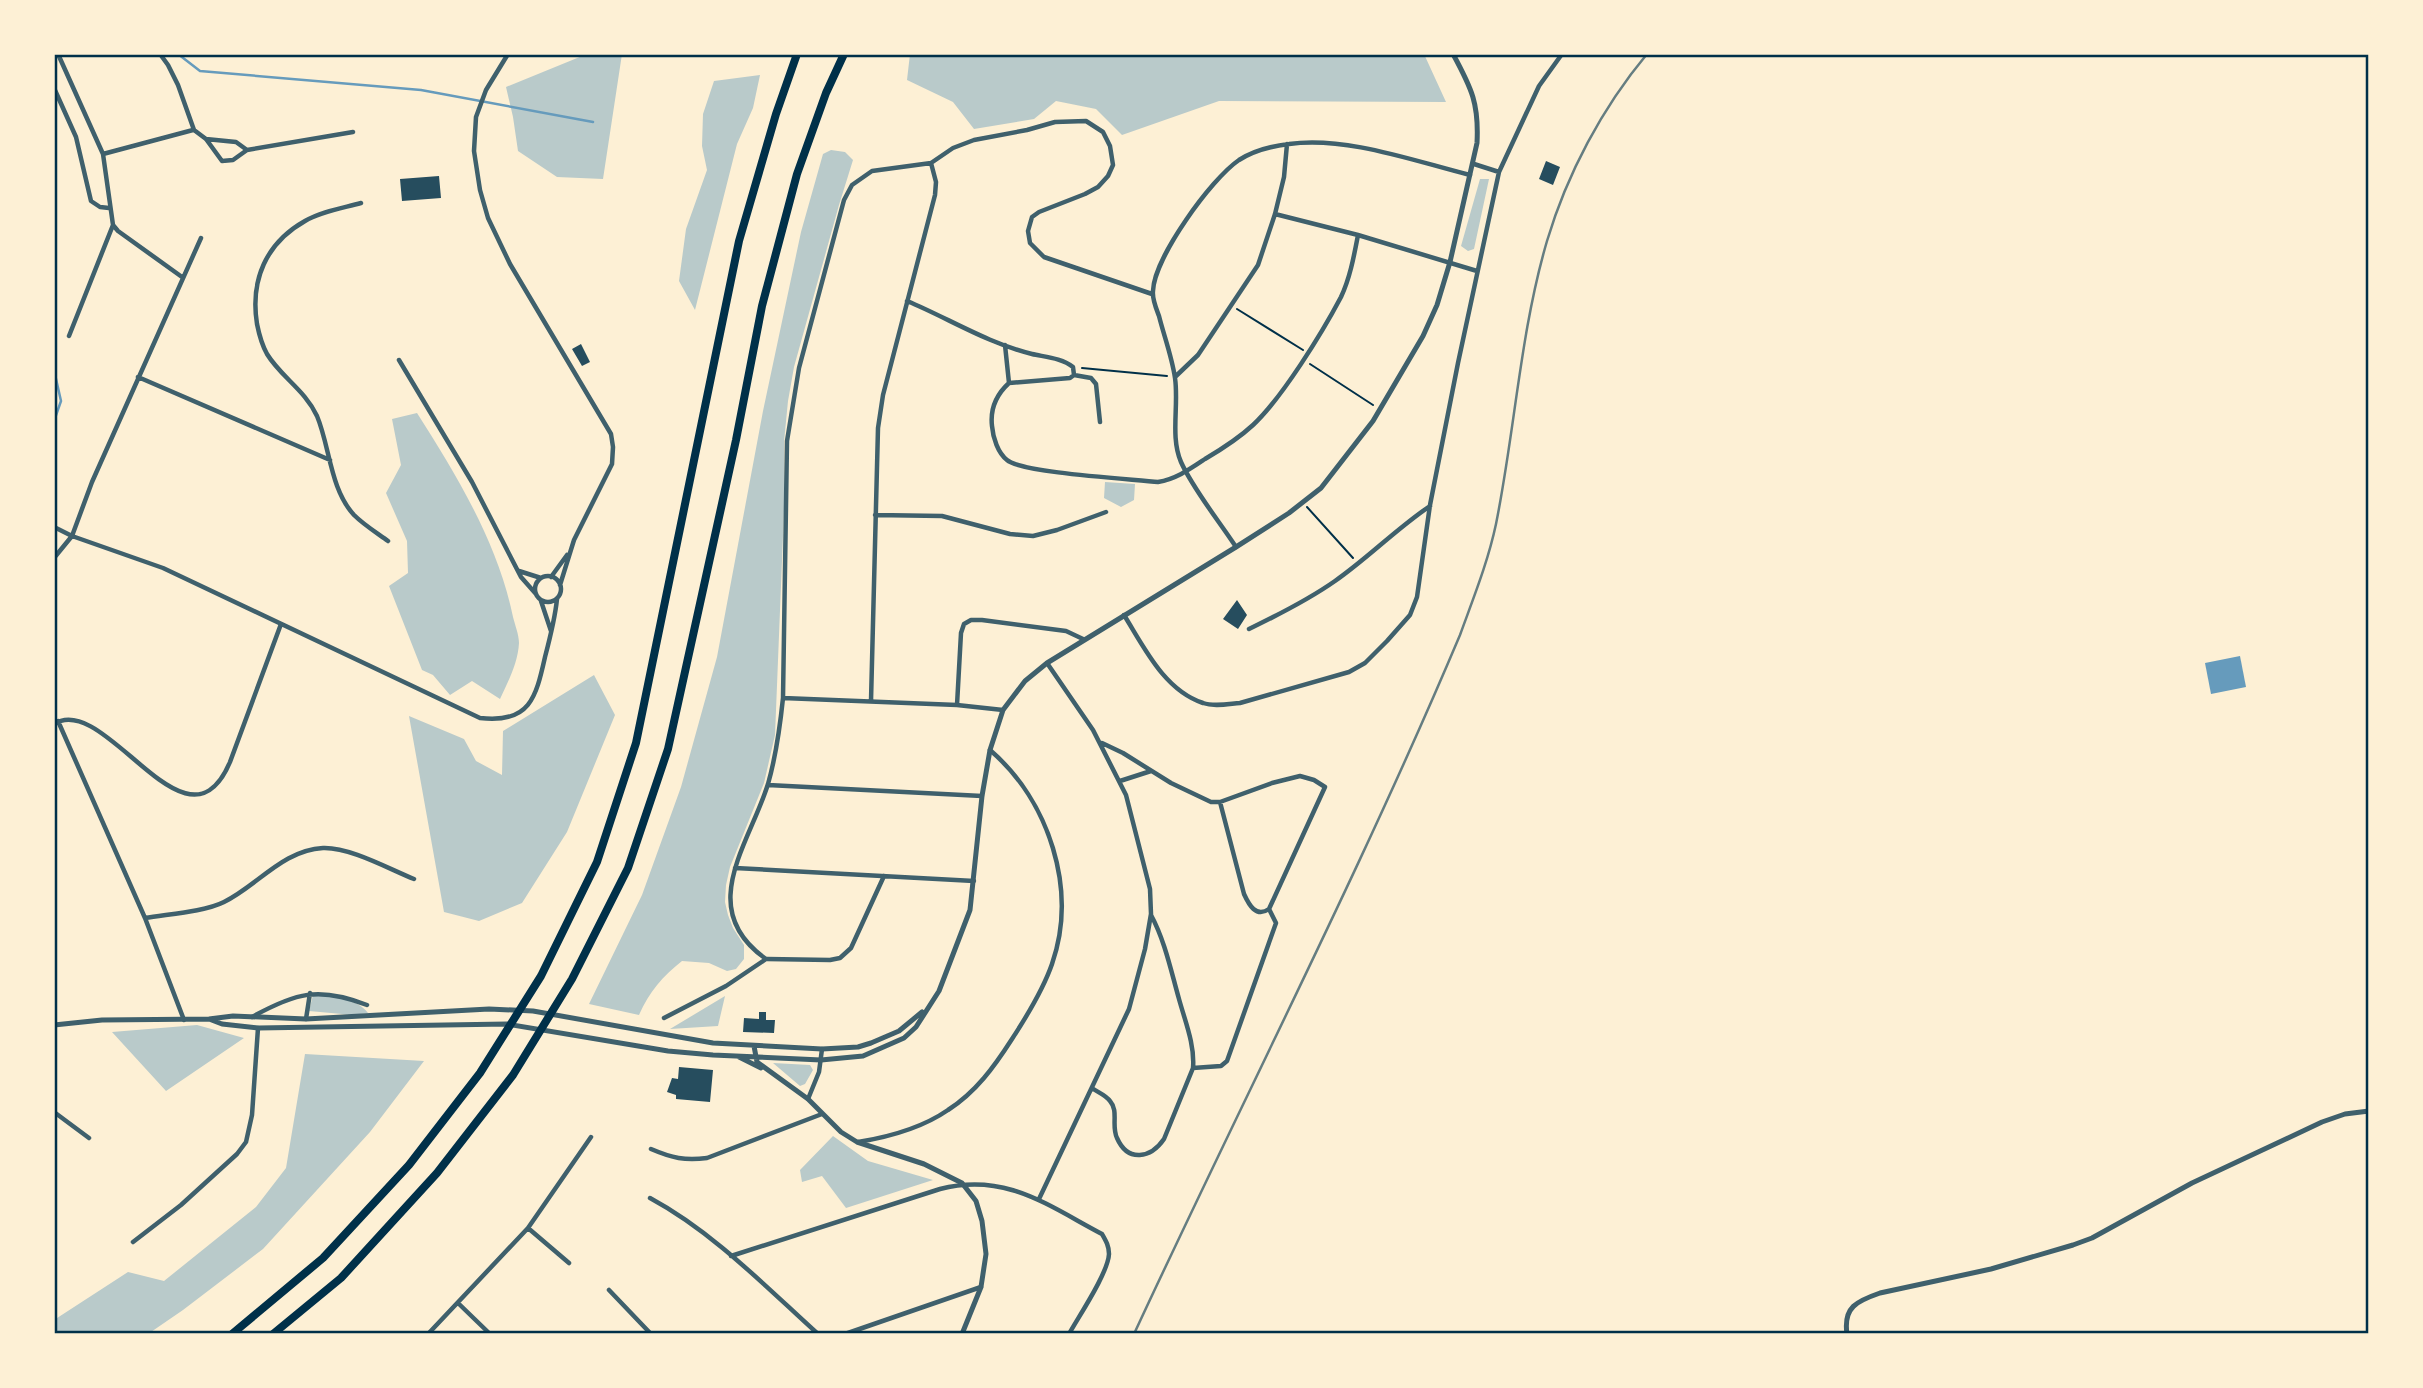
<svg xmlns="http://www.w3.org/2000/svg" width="2423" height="1388" font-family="Jost,sans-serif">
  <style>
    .green { fill: #b9caca }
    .water { fill: #669bbc }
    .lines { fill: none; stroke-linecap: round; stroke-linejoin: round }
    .stream { stroke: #669bbc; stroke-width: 2.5 }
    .building { fill: #264d5e }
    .path { stroke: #003049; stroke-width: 2 }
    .minor { stroke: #3f606c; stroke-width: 4.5 }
    .tertiary { stroke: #3f606c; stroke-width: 5 }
    .motorway { stroke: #003049; stroke-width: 8 }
    .rail { stroke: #657d81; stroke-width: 2.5 }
    .neatline { fill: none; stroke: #003049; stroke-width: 2.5 }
  </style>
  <rect width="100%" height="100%" fill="#fdf0d5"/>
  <path class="green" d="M 587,54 L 622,54 L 603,179 L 557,177 L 518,151 L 513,117 L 506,87 Z
    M 910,54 L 1424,54 L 1446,102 L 1219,101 L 1122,135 L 1096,109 L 1056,101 L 1034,119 L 974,129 L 953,102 L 907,80 Z
    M 760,75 L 753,108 L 737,144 L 695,310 L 679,281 L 686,229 L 707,170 L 702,146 L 703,114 L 714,81 Z
    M 831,150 L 845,152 L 853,160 L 839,205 L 794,367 L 788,401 L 784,442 L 784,511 L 775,735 L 764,783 L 730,867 L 726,885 L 725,902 L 728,915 L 733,928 L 744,945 L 744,959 L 736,969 L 727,971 L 709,963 L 682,961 C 663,976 649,992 639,1015 L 589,1004 L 642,895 L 681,787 L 717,657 L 763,411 L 801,232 L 823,154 Z
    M 1480,179 L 1489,179 L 1474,249 L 1468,251 L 1461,246 Z
    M 417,413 C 457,476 498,543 513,617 C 515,625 519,635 519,643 C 518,663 508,682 500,699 L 472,681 L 450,695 L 433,675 L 422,670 L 389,586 L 408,573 L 407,541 L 386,493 L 401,465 L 392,419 Z
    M 1105,482 L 1135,484 L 1134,500 L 1121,507 L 1104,498 Z
    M 594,675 L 615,715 L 567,832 L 522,903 L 479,921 L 444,912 L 409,716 L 464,739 L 476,761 L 502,775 L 503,731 Z
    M 313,995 C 331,996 357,998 368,1013 L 353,1015 L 309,1011 Z
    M 725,996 L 718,1026 L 670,1029 Z
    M 197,1025 L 244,1038 L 166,1091 L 112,1032 Z
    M 305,1054 L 424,1061 L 370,1132 L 263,1249 L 183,1310 L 148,1334 L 54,1334 L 54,1320 L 128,1272 L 164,1281 L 256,1207 L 286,1168 Z
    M 773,1063 L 810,1065 L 813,1070 L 805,1084 L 800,1086 Z
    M 833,1136 L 868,1161 L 933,1180 L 846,1208 L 822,1176 L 802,1182 L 800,1170 Z"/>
  <path class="water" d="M 2240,656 L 2246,687 L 2211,694 L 2205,663 Z"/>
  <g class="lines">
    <path class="stream" d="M 178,54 L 200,71 L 421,90 L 593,122
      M 54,370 L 61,401 L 54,421"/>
  </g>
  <path class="building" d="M 1546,161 L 1560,167 L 1553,185 L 1539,179 Z
    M 439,176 L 441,198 L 402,201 L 400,179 Z
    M 581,344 L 590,362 L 582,366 L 572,349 Z
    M 1237,600 L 1247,615 L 1238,629 L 1223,619 Z
    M 759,1012 L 766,1012 L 766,1020 L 775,1020 L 774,1033 L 743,1032 L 744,1018 L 759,1019 Z
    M 679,1067 L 713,1070 L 710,1102 L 676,1099 L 676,1095 L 667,1092 L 672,1078 L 678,1079 Z"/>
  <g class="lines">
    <path class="path" d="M 1237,309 L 1303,350
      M 1310,364 L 1373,405
      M 1082,368 L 1167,376
      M 1307,507 L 1353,558"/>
    <path class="minor" d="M 58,54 L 103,154 L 113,225 L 118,231 L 182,277
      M 160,54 L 168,65 L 178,85 L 194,130 L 206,139 L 222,161 L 233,160 L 247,150 L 353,132
      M 508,54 L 486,90 L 476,117 L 474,151 L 480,190 L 488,218 L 510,264 L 611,434 L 613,447 L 612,464 L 574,540 L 560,585
      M 54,88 L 76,137 L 91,201 L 100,207 L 109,208
      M 206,139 L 236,142 L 247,150
      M 103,154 L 193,130
      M 1474,164 L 1499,172
      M 361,203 C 343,208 322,211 305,221 C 266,243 250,280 257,324 C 259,334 262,345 267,354 C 281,377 305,390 317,416 C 330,447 330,489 354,515 C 364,525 377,533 388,541
      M 1275,214 L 1358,235 L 1477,271
      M 907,301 C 948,318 987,343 1032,354 C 1045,357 1062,358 1073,367 L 1074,375 L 1070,378 L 1009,383 C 997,394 990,409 992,426 C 993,438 998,453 1007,460 C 1022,473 1132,479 1158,482 C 1176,479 1190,469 1205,459 C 1222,449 1239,438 1253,425 C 1282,398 1322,333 1341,297 C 1350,278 1354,256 1358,235
      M 69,336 L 113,225
      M 1005,345 L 1009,383
      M 399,360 L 472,482 L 521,577 L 536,594
      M 1074,375 L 1091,378 L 1096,384 L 1100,422
      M 138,377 L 330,460
      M 1175,377 L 1198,355 L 1258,265 L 1275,214 L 1284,177 L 1287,144
      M 875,515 L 942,516 L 1010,534 L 1033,536 L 1057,530 L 1106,512
      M 54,527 L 72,536 L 163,568 L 480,718 C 530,724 536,697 545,657 C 550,638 555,619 557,599
      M 1236,547 C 1219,521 1193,489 1181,462 C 1170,437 1179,405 1175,378 C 1172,357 1164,336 1159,316 C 1156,308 1152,299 1153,291 C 1154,258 1211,179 1239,160 C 1253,151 1272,146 1289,144 C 1346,136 1414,161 1470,175
      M 54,558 L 72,536 L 92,482 L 201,238
      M 519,571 L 541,578
      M535 589a13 13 0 1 1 26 0a13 13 0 1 1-26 0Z
      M 551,577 L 567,555
      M 541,601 L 551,631
      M 1124,615 C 1144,647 1164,690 1203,703 C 1214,707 1228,704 1240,703 L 1349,672 L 1365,663 L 1387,641 L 1410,615 L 1417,597 L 1430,505 L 1458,363 L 1499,172 L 1539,86 L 1562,54
      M 1249,629 C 1278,615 1308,600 1335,581 C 1368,558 1396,529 1430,506
      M 783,698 L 957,705 L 1003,710
      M 871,701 L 878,428 L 883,395 L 935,195 L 936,182 L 931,163
      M 957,705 L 961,633 L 964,624 L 971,620 L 982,620 L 1066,631 L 1083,639
      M 58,721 L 145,918 L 184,1020
      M 54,724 C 106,691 187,864 230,762 L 281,624
      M 1102,743 L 1123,753 L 1171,783 L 1211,802 L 1220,802 L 1272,783 L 1300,776 L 1314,780 L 1325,787 L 1269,909 C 1256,918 1249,905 1244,894 L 1220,802
      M 1120,781 L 1151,771
      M 768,785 L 982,796
      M 735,868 L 974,881
      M 145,918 C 168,914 204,912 224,902 C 257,886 283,850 323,848 C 350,847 389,869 414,879
      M 766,959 C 695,909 749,845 768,784 C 776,756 780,727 783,698 L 787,441 L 799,368 L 844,200 L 852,185 L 872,171 L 931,163 L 953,148 L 974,140 L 1027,130 L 1055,122 L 1086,121 L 1103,132 L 1110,146 L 1113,165 L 1108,176 L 1098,187 L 1085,194 L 1039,212 L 1032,217 L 1028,231 L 1030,243 L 1044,257 L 1152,294
      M 767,959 L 830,960 L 840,958 L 851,948 L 884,876
      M 252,1017 C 295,993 319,986 367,1005
      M 664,1018 L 726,986 L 766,959
      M 306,1019 L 310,993
      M 1193,1068 L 1221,1066 L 1227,1061 L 1276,923 L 1269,909
      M 1092,1088 C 1097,1092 1106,1095 1110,1101 C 1119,1111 1111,1126 1117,1138 C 1128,1163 1151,1158 1164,1139 L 1193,1068 C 1195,1045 1185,1021 1179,999 C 1171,971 1165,941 1151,915
      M 808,1099 L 819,1072 L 822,1049
      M 54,1112 L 89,1138
      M 858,1142 C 889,1137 922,1128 948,1110 C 976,1092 994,1067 1012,1039 C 1027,1016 1043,990 1052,964 C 1078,889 1049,801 990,750
      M 651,1149 C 672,1158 685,1161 707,1158 L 822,1114
      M 650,1198 C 713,1232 765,1286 818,1334
      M 1039,1199 L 1129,1009 L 1145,949 L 1151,914 L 1150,889 L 1126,795 L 1093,730 L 1047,663
      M 528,1228 L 569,1263
      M 133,1242 L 181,1205 L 237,1154 L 246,1142 L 252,1115 L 258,1028
      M 731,1256 L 940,1189 C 1005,1172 1047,1205 1102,1234 C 1106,1241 1109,1246 1109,1254 C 1108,1273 1079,1316 1069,1334
      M 609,1290 L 651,1334
      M 458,1303 L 490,1334
      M 428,1334 L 528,1228 L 591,1137
      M 819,1334 L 830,1334
      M 845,1334 L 981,1287"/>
    <path class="tertiary" d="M 209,1019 L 222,1024 L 258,1028 L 507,1024 L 668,1051 L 713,1055 L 821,1060 L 863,1056 L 904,1038 L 916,1027 L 939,991 L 970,910 L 982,796 L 990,750 L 1003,710 L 1025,681 L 1047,663 L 1236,547 L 1289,513 L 1321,488 L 1373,421 L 1423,336 L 1437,305 L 1450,262 L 1477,143 C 1479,104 1472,89 1453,54
      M 54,1025 L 102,1020 L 209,1019 L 233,1016 L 306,1019 L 489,1009 L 533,1011 L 713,1043 L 822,1049 L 858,1047 L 871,1043 L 899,1031 L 922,1012
      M 754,1046 L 757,1062 L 808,1099 L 841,1132 L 857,1142 L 924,1164 L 962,1183 L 976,1201 L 982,1221 L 986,1254 L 981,1287 L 962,1334
      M 739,1057 L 761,1068
      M 1847,1334 C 1843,1307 1857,1301 1880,1293 L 1991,1269 L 2073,1245 L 2092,1238 L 2192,1183 L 2322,1122 L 2345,1114 L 2369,1111"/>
    <path class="motorway" d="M 232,1334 L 323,1258 L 409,1165 L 480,1073 L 541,976 L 597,862 L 636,743 L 739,241 L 776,114 L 797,54
      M 273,1334 L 341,1278 L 437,1173 L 513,1075 L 572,979 L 628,868 L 668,749 L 736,440 L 762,306 L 797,174 L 826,93 L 844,54"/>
    <path class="rail" d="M 1134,1334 C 1242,1101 1360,872 1460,635 C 1473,599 1488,562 1496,524 C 1515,430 1520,333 1547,241 C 1567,174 1602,108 1647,54"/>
  </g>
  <rect width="2423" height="1388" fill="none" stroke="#fdf0d5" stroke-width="112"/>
  <rect x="56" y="56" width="2311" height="1276" class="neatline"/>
</svg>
